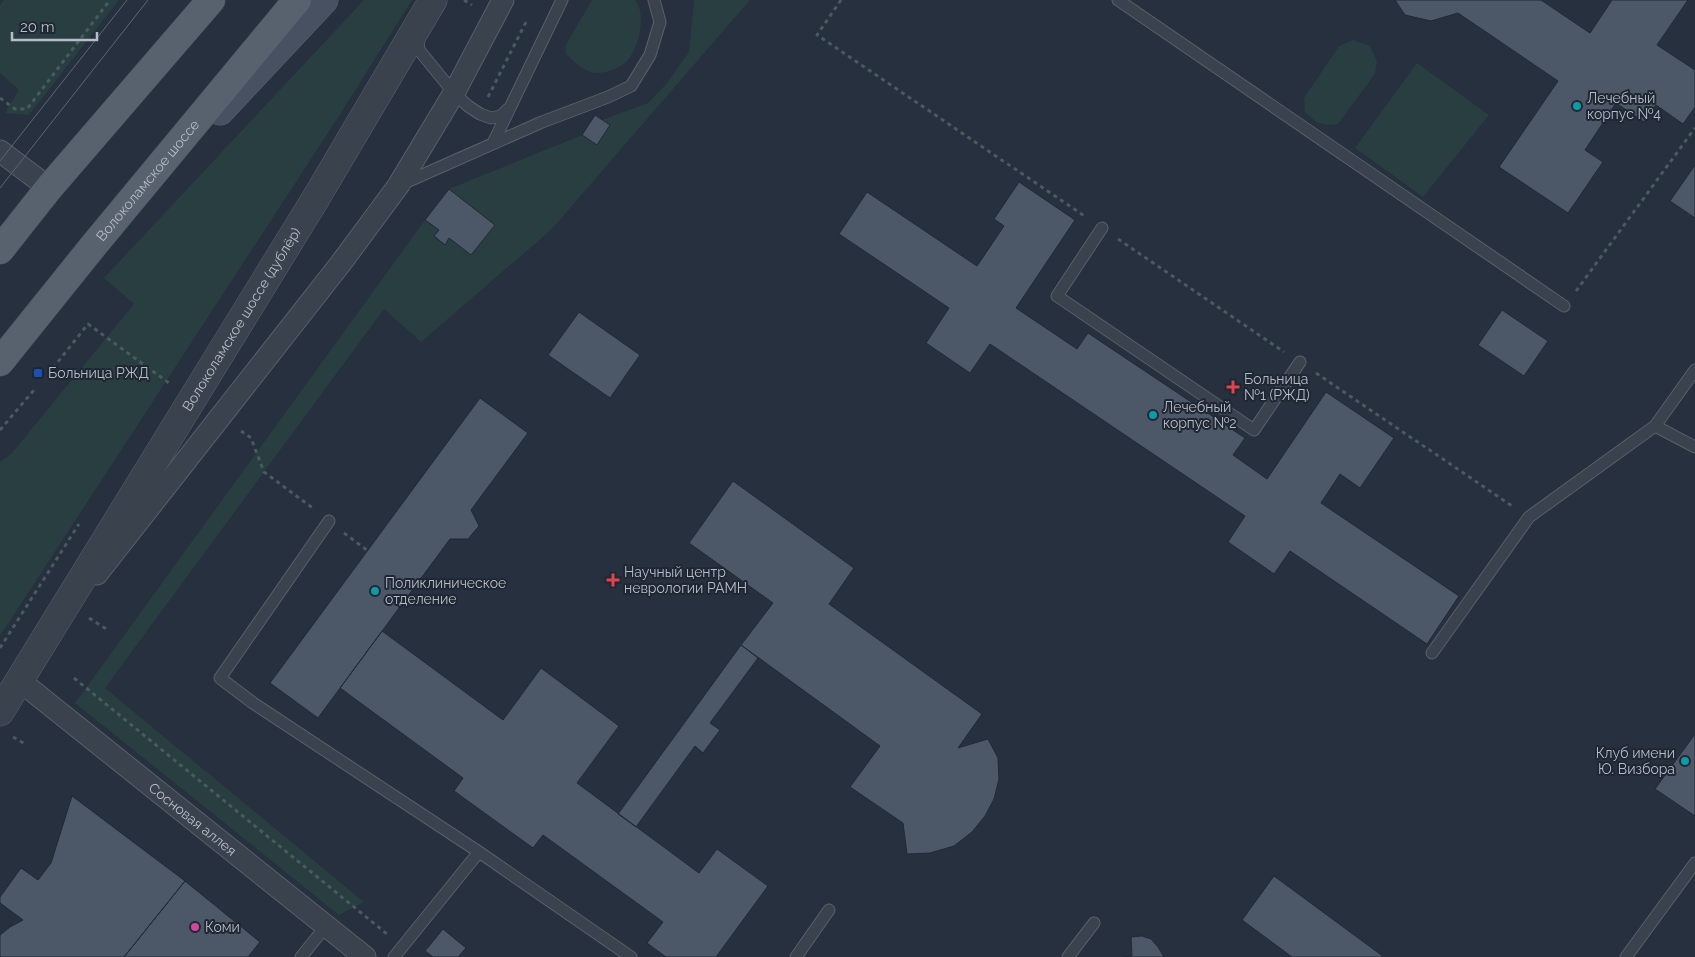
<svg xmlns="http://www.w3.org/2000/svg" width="1695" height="957" font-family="Raleway,sans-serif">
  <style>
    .green { fill: #293e40 }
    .building { fill: #4c5767; stroke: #212935 }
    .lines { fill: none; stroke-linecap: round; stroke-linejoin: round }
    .service-casing { stroke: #58606c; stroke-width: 13 }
    .minor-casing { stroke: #58606c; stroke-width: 23 }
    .tertiary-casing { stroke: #58606c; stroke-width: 29 }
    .secondary-casing { stroke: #58606c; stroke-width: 29 }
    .primary-casing { stroke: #434b57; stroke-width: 29 }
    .path { stroke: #485b5e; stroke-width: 3; stroke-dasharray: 4 4; stroke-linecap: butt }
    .service { stroke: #3a424e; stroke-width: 11 }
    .minor { stroke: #3a424e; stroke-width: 21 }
    .tertiary { stroke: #3a424e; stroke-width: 28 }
    .secondary { stroke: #485161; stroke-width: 28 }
    .primary { stroke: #58616e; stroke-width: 28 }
    .tram { stroke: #5c6675; stroke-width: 1 }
    .culture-dot { fill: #0f9aa8; stroke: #1f2733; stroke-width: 2 }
    .transit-dot { fill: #1a4fb4; stroke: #1f2733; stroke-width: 2 }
    .health-dot { fill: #e0444e; stroke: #1f2733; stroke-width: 2 }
    .hotel-dot { fill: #d1479c; stroke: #1f2733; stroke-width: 2 }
    .labels { text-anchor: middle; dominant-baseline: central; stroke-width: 4; stroke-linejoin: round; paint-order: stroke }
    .poi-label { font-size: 14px; fill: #b6bdc9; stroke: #1f2733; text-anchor: start }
    .street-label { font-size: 14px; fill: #b6bdc9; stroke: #1f2733 }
  </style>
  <rect width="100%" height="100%" fill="#26303e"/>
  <path class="green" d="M 4,0 L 119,0 L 29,115 L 5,113 L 19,90 L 0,73 L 0,5 Z
    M 364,0 L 412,0 L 341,113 L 0,636 L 0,462 L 12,453 L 134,304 L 104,278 Z
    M 592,0 L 635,0 C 647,13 639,49 627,61 C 620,68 605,74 595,73 C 584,72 574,61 566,54 L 565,46 Z
    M 694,0 L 750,0 L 551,230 L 421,342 L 384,309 L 105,688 L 364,902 L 339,915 L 75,703 L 425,220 L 439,230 L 434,237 L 445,245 L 449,238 L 471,255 L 494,225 L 449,189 L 582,135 L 597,145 L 610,125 L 602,120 L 648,103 L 667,83 L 689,52 Z
    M 1353,40 L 1370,46 L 1377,61 L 1375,74 L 1338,124 C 1322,126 1316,123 1305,112 L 1304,98 L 1339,46 Z
    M 1417,63 L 1489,115 L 1423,197 L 1355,148 Z"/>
  <path class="building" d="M 1395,0 L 1541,0 L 1590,33 L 1612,0 L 1688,0 L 1657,45 L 1695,70 L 1695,107 L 1683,124 L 1656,105 L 1644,122 L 1616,103 L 1585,150 L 1603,162 L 1568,213 L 1499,167 L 1558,81 L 1458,13 L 1431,21 L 1405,15 Z
    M 595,115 L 610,125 L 597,145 L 582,135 Z
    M 1695,165 L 1695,218 L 1670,201 Z
    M 1019,182 L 1075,220 L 1016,308 L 1077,349 L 1088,333 L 1245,438 L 1233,455 L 1267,479 L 1326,392 L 1394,438 L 1360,488 L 1340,474 L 1321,503 L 1459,596 L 1427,644 L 1290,551 L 1274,574 L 1228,542 L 1245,516 L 990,344 L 970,373 L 926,343 L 949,308 L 839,234 L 867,192 L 977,266 L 1004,226 L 994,219 Z
    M 449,189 L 495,225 L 471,255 L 449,238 L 445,245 L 434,236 L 439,230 L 425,220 Z
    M 1502,310 L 1548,341 L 1524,376 L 1478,345 Z
    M 579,312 L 640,355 L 610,398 L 548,355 Z
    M 480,398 L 528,433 L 471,510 L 479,526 L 468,539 L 450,539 L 318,718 L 270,683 Z
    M 733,481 L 854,568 L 829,604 L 982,714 L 958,748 L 988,739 L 998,758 L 999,779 L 994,799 L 985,816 L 972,832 L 954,846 L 930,853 L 907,854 L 903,823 L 850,787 L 880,746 L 741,645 L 773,603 L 689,543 Z
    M 382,631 L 503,720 L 541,668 L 619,726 L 577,783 L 699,873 L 717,849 L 768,886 L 716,957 L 666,957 L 647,943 L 663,922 L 543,835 L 533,848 L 454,791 L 463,778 L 340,688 Z
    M 741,645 L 758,658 L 710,723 L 720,730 L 703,753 L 695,746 L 636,827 L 618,814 Z
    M 1695,734 L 1695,816 L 1655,789 Z
    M 72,796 L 185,881 L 124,957 L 0,957 L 0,935 L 10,927 L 23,920 L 0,903 L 0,897 L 21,868 L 38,880 L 51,863 Z
    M 1274,876 L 1384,957 L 1292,957 L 1242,920 Z
    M 185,881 L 260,942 L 248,957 L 124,957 Z
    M 443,929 L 466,948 L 458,957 L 433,957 L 425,951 Z
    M 1142,936 L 1151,939 L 1158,947 L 1164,957 L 1123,957 L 1132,956 L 1131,937 Z"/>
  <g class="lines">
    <defs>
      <path id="service" d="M 1118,0 L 1564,306
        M 417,35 L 419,50 L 454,93 L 468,106 L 480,114 L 491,118 L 501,116 L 508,109
        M 493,143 L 562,0
        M 402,184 L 542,122 L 608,97 L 631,86 L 650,55 L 660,22 L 654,0
        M 1102,228 L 1057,296 L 1254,430 L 1300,362
        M 1695,370 L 1655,426 L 1695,447
        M 329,521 L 220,678 L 253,703 L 479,852 L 631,957
        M 1432,653 L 1529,517 L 1655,426
        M 301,957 L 326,926
        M 394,957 L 479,852
        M 796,957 L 829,910
        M 1068,957 L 1094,923
        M 1626,957 L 1695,863"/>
      <g id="minor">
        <path d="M 0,151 L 49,188"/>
        <path d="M 97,574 L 341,263 L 398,186 L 454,93 L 503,0"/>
        <path id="s1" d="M 20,681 L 365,957"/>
      </g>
      <g id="tertiary">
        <path id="s2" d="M 0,712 L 316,198 L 433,0"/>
      </g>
      <path id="secondary" d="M 220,111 L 324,0"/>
      <g id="primary">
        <path d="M 0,250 L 49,188 L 211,0"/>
        <path id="s3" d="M 0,362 L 94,245 L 297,0"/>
      </g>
    </defs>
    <use href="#service" class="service-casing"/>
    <use href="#minor" class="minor-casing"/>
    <use href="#tertiary" class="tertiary-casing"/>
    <use href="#secondary" class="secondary-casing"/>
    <use href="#primary" class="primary-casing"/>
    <path class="path" d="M 464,0 L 472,5
      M 841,0 L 817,35 L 1086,217
      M 488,97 L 527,20
      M 0,98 L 15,109 L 27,109 L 110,0
      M 1118,239 L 1284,352
      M 1576,291 L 1695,128
      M 53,368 L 88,324 L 169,383
      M 1316,373 L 1512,506
      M 0,430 L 34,390
      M 241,431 L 251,438 L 264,472 L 314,509
      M 344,533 L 368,551
      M 89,618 L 108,630
      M 0,648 L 79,524
      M 74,678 L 387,934
      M 13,737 L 25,744"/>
    <use href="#service" class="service"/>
    <use href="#minor" class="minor"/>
    <use href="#tertiary" class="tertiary"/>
    <use href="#secondary" class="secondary"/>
    <use href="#primary" class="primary"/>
    <path class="tram" d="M 0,161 L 127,0
      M 0,188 L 148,0"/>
  </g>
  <g class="culture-dot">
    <circle cx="1577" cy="106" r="5"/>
    <circle cx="1153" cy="415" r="5"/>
    <circle cx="375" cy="591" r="5"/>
    <circle cx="1685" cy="761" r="5"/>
  </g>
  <rect class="transit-dot" x="33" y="368" width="10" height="10" rx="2.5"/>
  <g class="health-dot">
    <path d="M1230.5 379.5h5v5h5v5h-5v5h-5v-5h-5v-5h5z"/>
    <path d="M610.5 572.5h5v5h5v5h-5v5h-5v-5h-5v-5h5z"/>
  </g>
  <circle class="hotel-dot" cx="195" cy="927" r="5"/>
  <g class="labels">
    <g class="poi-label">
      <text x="1587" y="98">Лечебный<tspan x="1587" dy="16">корпус №4</tspan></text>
      <text x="48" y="373">Больница РЖД</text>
      <text x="1244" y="379">Больница<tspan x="1244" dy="16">№1 (РЖД)</tspan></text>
      <text x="1163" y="407">Лечебный<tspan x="1163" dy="16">корпус №2</tspan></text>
      <text x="624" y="572">Научный центр<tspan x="624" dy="16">неврологии РАМН</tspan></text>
      <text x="385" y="583">Поликлиническое<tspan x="385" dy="16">отделение</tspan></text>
      <text x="1675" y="753" text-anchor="end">Клуб имени<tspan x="1675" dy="16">Ю. Визбора</tspan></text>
      <text x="205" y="927">Коми</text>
    </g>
    <g class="street-label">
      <text stroke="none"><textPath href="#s3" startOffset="234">Волоколамское шоссе</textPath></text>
      <text stroke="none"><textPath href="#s2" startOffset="461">Волоколамское шоссе (дублёр)</textPath></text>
      <text stroke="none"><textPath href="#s1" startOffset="221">Сосновая аллея</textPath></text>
    </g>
  </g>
  <path d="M12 32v8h85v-8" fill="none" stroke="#b6bdc9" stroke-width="2.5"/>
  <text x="20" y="32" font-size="15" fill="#b6bdc9" stroke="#1f2733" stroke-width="4" paint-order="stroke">20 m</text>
</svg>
